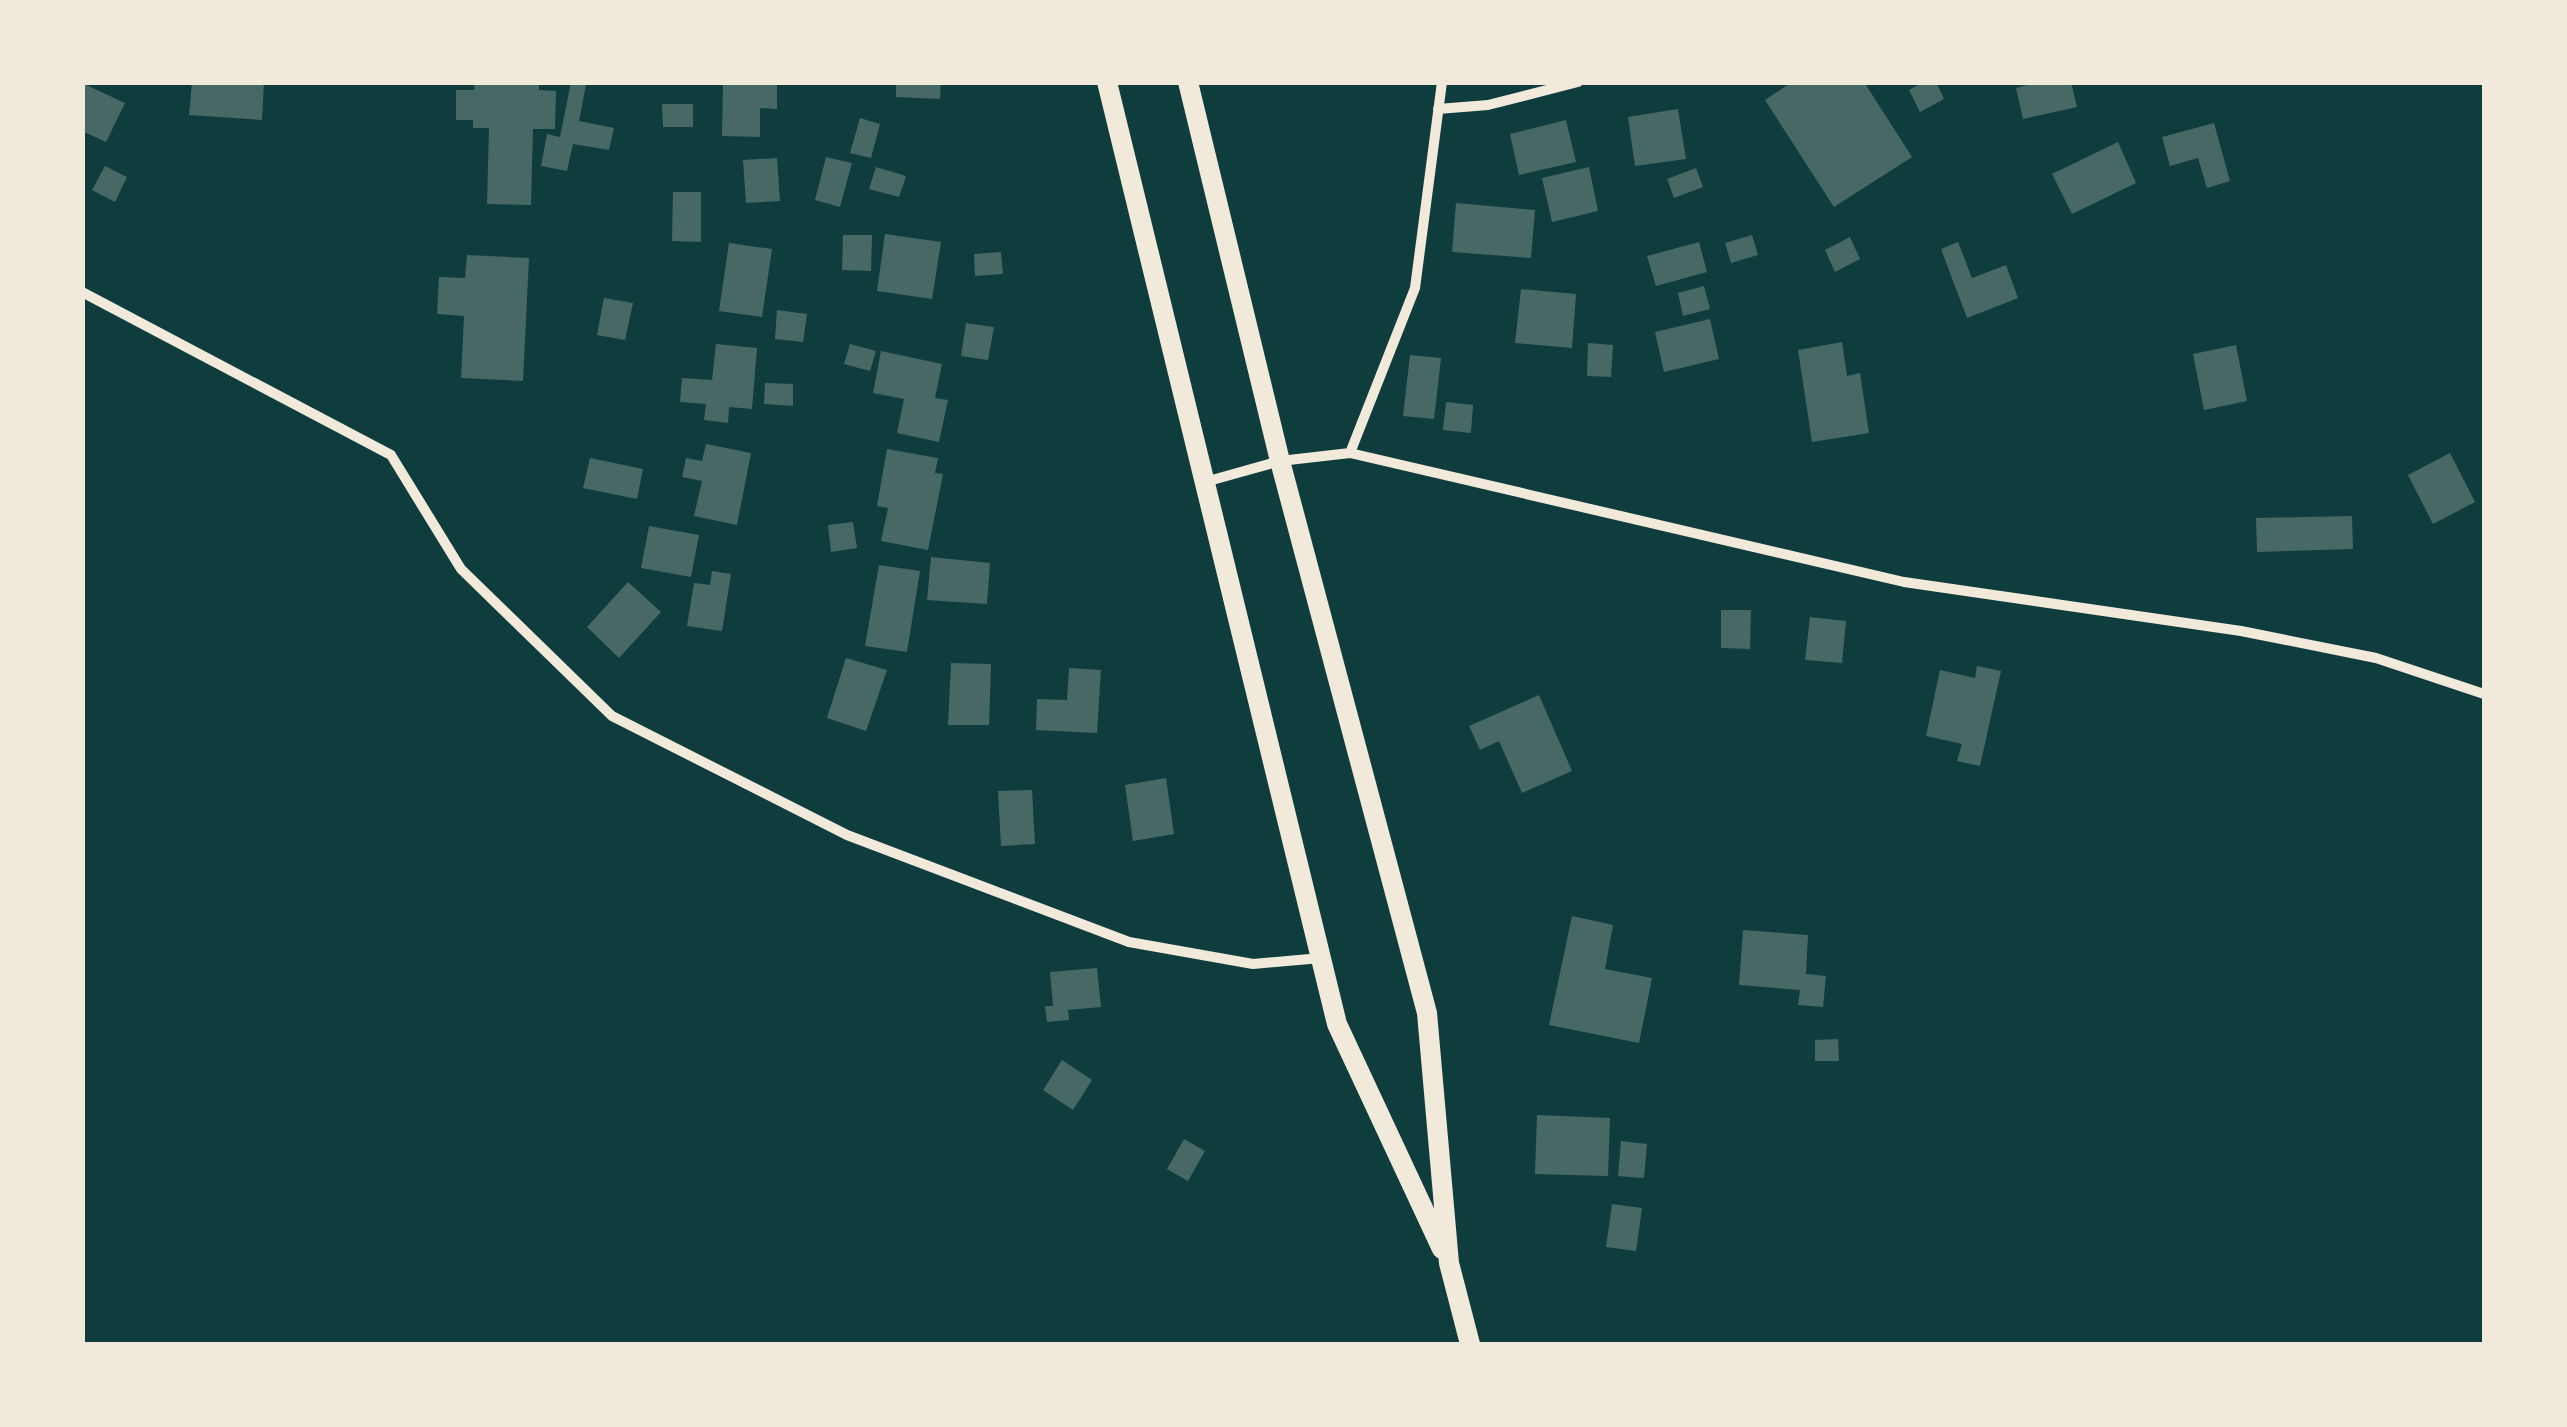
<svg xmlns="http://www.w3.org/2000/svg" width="2567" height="1427" font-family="'DM Sans',sans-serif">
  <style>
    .building { fill: #486865 }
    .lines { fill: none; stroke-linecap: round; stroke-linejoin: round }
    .minor { stroke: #f1e9da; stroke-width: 10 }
    .secondary { stroke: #f1e9da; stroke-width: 20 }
  </style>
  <rect width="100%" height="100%" fill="#0f3d3e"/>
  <path class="building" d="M 192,82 L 264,82 L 262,120 L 189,115 Z
    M 475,82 L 539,82 L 539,90 L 556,91 L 555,129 L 533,129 L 531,205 L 487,204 L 489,128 L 473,128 L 473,120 L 456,120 L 456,90 L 474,90 Z
    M 571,82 L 586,85 L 579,121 L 614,128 L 609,150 L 573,144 L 567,171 L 541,166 L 547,134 L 560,137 Z
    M 723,82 L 777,82 L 777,109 L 760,108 L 760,137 L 722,136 Z
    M 896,82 L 941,82 L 940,99 L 896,97 Z
    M 1792,82 L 1864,82 L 1912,157 L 1834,207 L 1765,100 Z
    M 1924,82 L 1936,82 L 1944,99 L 1920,112 L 1909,90 Z
    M 2038,82 L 2071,82 L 2077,107 L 2023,119 L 2016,88 Z
    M 82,83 L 125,103 L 106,142 L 82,131 Z
    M 662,104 L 693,104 L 693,127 L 663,127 Z
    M 1678,109 L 1686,159 L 1635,166 L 1628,117 Z
    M 860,118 L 880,124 L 871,158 L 850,153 Z
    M 1566,120 L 1576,162 L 1519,175 L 1510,134 Z
    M 2214,123 L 2230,181 L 2207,188 L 2198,158 L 2170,166 L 2162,137 Z
    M 2118,142 L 2136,183 L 2072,214 L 2052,174 Z
    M 826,157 L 852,163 L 840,207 L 815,200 Z
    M 777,158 L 780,201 L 746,203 L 743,160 Z
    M 105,166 L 127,177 L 115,202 L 92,190 Z
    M 876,167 L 906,176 L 899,197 L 869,189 Z
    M 1589,167 L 1598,211 L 1552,222 L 1542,178 Z
    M 1696,168 L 1703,187 L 1674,198 L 1667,179 Z
    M 673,192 L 701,192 L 701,242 L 672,241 Z
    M 1456,203 L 1535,210 L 1531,258 L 1452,252 Z
    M 885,234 L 941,242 L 932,299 L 877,291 Z
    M 843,235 L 872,235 L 871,271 L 842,270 Z
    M 1752,235 L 1758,255 L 1731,263 L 1725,243 Z
    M 1850,237 L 1860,259 L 1835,272 L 1825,250 Z
    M 1699,242 L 1707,272 L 1656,286 L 1647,256 Z
    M 1958,242 L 1972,278 L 2006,265 L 2018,298 L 1967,318 L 1941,249 Z
    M 729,243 L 772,249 L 762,317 L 719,311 Z
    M 1001,252 L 1003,274 L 975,276 L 974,254 Z
    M 467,255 L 529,258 L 523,381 L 461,378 L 464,316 L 437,314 L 439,277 L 465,278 Z
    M 1704,286 L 1710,309 L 1683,316 L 1678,293 Z
    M 1521,289 L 1576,294 L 1572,348 L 1515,343 Z
    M 604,298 L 633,303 L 625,340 L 597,335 Z
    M 777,310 L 807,314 L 803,342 L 775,339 Z
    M 1710,319 L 1719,359 L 1664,372 L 1655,332 Z
    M 966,323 L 994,327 L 988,360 L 961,356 Z
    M 1842,342 L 1847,376 L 1860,373 L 1869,433 L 1812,442 L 1798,350 Z
    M 1588,343 L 1613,345 L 1611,377 L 1587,376 Z
    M 716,344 L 757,348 L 752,409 L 729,407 L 728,423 L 704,420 L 706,404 L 680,402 L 682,378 L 712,380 Z
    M 850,344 L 876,351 L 870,371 L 844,364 Z
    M 2236,345 L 2247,401 L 2204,410 L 2193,354 Z
    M 881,351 L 942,364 L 935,398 L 948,400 L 939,442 L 897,433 L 904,399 L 873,393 Z
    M 1410,355 L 1441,358 L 1434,419 L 1403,416 Z
    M 765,383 L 793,384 L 793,406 L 764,404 Z
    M 1446,402 L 1473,405 L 1471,433 L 1443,430 Z
    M 706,444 L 751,453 L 737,525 L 694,516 L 702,481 L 682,477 L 686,458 L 702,461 Z
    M 887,449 L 938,458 L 935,473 L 943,474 L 928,550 L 881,541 L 888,508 L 877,506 Z
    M 2450,453 L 2475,502 L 2433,524 L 2408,475 Z
    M 590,458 L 643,469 L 637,499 L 583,488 Z
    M 2352,516 L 2353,549 L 2257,552 L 2256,518 Z
    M 853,522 L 857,548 L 831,552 L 828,525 Z
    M 649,526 L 699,535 L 691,577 L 641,568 Z
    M 931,557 L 990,563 L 987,604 L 927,600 Z
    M 879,565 L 920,571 L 907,652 L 865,646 Z
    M 712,571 L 731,574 L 722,631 L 687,626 L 694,583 L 710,585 Z
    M 628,582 L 661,612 L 619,658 L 587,627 Z
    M 1721,610 L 1751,610 L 1750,649 L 1721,648 Z
    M 1810,617 L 1846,621 L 1842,663 L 1805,660 Z
    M 846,658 L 887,670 L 866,731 L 827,718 Z
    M 951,663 L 991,664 L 989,725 L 948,725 Z
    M 1977,666 L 2001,671 L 1980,766 L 1957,761 L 1962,744 L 1926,736 L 1940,670 L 1975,678 Z
    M 1069,668 L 1101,670 L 1097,733 L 1036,730 L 1037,699 L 1067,700 Z
    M 1539,695 L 1572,771 L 1522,793 L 1499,741 L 1480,750 L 1469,726 Z
    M 1166,778 L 1174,834 L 1133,841 L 1125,785 Z
    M 1032,790 L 1035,844 L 1001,846 L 998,791 Z
    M 1572,916 L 1613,925 L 1605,969 L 1652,978 L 1639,1043 L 1549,1025 Z
    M 1743,930 L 1808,935 L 1806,974 L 1826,976 L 1823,1007 L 1798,1005 L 1800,990 L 1739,985 Z
    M 1097,968 L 1101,1007 L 1068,1010 L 1069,1020 L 1047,1022 L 1045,1006 L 1053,1006 L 1050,972 Z
    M 1838,1039 L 1839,1061 L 1815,1061 L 1815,1040 Z
    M 1062,1060 L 1092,1080 L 1073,1110 L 1043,1090 Z
    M 1537,1115 L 1610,1118 L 1608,1176 L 1535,1174 Z
    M 1184,1139 L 1205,1151 L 1188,1181 L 1167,1169 Z
    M 1621,1141 L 1647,1144 L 1644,1178 L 1618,1176 Z
    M 1612,1204 L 1642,1208 L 1636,1251 L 1606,1247 Z"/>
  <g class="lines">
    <path class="minor" d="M 1438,109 L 1488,105 L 1578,82
      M 82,292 L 391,455 L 461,569 L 612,716 L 847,835 L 1129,942 L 1253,964 L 1321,958
      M 1350,453 L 1904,582 L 2241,631 L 2376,658 L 2484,694
      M 1205,482 L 1280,461 L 1350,453 L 1415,288 L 1442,82"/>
    <path class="secondary" d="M 1107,82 L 1337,1024 L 1442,1249
      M 1188,82 L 1280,461 L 1427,1013 L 1449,1263 L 1470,1344"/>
  </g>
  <rect width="2567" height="1427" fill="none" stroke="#f1e9da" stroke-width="170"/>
</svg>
